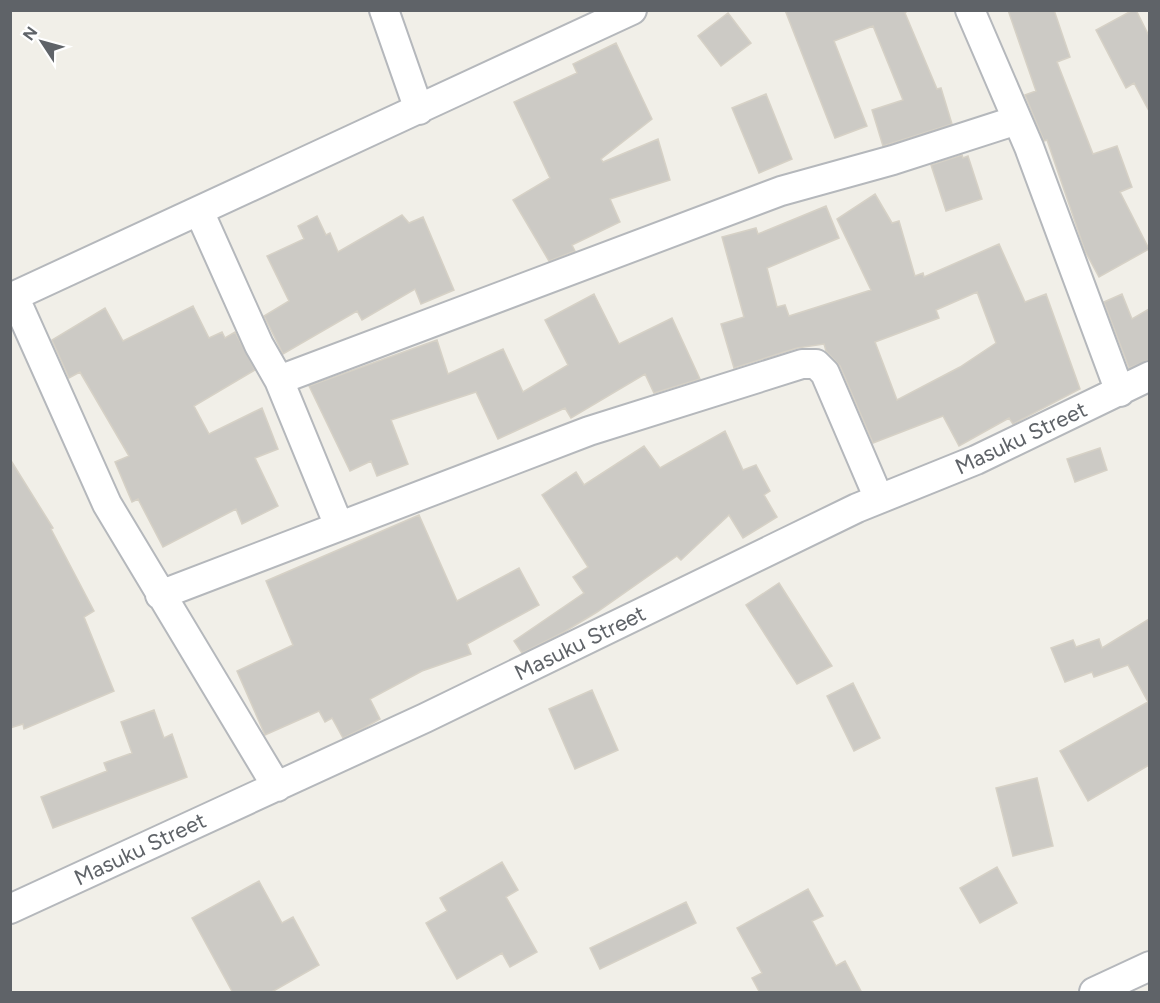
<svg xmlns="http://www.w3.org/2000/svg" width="1160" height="1003" font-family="Figtree,sans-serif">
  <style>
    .building { fill: #cccac5; stroke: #d6d1c6; stroke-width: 1.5; fill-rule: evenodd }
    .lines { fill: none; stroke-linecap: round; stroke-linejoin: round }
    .street-casing { stroke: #b5b8bc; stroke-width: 32 }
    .street { stroke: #fff; stroke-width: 28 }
    .labels { text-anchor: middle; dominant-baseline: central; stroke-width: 6; stroke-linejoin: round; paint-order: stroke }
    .street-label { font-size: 22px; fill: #5f6368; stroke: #fff }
  </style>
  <rect width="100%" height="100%" fill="#f1efe8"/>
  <path class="building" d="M 785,10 L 908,10 L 905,13 L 937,89 L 941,88 L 952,124 L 883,146 L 872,110 L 903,100 L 873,26 L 834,41 L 867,126 L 835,138 Z
    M 1008,10 L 1054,10 L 1070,57 L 1057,62 L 1093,154 L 1117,146 L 1132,187 L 1120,192 L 1149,249 L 1099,277 L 1085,251 L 1047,140 L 1044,141 L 1025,95 L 1036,91 Z
    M 1133,10 L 1136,10 L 1149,36 L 1149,111 L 1134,83 L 1126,88 L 1096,30 Z
    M 728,13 L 751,43 L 721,66 L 698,36 Z
    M 616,43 L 652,119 L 601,159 L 603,162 L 658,139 L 670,180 L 610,199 L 620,222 L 572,245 L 575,251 L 549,261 L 513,200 L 550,178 L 514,102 L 577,73 L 573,64 Z
    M 766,94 L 792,159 L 759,173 L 732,108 Z
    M 962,155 L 963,158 L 968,156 L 982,199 L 946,211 L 931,165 Z
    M 875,194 L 892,223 L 899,221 L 915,276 L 923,273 L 924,277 L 999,244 L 1025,302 L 1046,294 L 1080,389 L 1013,424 L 1009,418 L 959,446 L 943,416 L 873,443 L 840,366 L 826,351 L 824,344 L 797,348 L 734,368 L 721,324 L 744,317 L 722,237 L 756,228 L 758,234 L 826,206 L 839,238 L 767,268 L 777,307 L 785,305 L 789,316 L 871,290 L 837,219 ZM 977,292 L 996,343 L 960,367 L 897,400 L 875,342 L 939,318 L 936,310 Z
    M 402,215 L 409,223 L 423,217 L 454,290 L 421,304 L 415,289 L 362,320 L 357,311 L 283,354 L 264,316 L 289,301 L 267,256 L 304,239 L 298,226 L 317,216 L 326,235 L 330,233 L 338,252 Z
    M 594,294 L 619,344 L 672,318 L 700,379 L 654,393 L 645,374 L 571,418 L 565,408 L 498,439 L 476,392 L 391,420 L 408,464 L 377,476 L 371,461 L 350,471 L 309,386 L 437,340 L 448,374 L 503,349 L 523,392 L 568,365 L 545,320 Z
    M 1122,294 L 1132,319 L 1149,309 L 1149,360 L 1129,368 L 1104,302 Z
    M 193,306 L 209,338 L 222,332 L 225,338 L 235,332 L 255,370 L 194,406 L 209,434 L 262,408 L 278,449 L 255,458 L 278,506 L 242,524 L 236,509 L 163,547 L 138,499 L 132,502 L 115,462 L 129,456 L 80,372 L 69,378 L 52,340 L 105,308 L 123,341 Z
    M 725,431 L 743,470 L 756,465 L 770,491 L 764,495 L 777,517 L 743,538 L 729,515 L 681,560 L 677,556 L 597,612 L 564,632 L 522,653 L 514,641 L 584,593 L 573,577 L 588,567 L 542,495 L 576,472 L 584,485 L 644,446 L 660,468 Z
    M 1100,448 L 1107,470 L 1075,482 L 1067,459 Z
    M 10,459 L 53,528 L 51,529 L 94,611 L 84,617 L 114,691 L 24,729 L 23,724 L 10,728 Z
    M 419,515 L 457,601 L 519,568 L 539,605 L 467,644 L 471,654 L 422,671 L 370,699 L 380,719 L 364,728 L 343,738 L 332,718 L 325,722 L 319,711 L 265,735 L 237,671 L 293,645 L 266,581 Z
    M 779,583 L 832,666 L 797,684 L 746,605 Z
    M 1149,619 L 1149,765 L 1088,801 L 1060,751 L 1148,702 L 1128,665 L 1094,677 L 1092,672 L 1065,682 L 1051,648 L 1073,640 L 1076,647 L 1099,639 L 1102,648 Z
    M 853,683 L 880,738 L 854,751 L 827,696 Z
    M 592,690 L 618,750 L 575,769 L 549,709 Z
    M 154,710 L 164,738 L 172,734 L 187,777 L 53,828 L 41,797 L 107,771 L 104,763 L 132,753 L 121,722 Z
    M 1037,778 L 1053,846 L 1013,856 L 996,788 Z
    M 502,862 L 518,890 L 506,897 L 537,952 L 510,967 L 502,953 L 457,979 L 426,923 L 447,911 L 440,898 Z
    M 997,867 L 1017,903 L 980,923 L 960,888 Z
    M 259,881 L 282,923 L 293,917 L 319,965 L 270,993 L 233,993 L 192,918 Z
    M 808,889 L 823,916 L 812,921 L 836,966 L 845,961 L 862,993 L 760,993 L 752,978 L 762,973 L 737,928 Z
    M 686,902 L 696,923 L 600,969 L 590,948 Z"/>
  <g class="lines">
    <defs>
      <path id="street" d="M 384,10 L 419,110
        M 970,10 L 1029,147 L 1120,392
        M 199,211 L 259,345 L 279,380 L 339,526
        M 14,296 L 107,504 L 277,787
        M 10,298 L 632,10
        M 279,380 L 781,191 L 893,160 L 1017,120
        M 160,595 L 589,431 L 802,364 L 816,364 L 825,373 L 879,499
        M 10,909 L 425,718 L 857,508 L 976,460 L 1150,376
        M 1094,992 L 1150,966"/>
    </defs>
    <use href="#street" class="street-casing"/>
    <use href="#street" class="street"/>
  </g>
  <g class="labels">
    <g class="street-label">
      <text transform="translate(1021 438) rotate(-25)">Masuku Street</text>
      <text transform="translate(580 643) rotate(-26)">Masuku Street</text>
      <text transform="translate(140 849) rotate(-25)">Masuku Street</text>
    </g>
  </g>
  <rect width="1160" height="1003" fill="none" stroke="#5f6368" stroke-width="24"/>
  <g transform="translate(42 42) rotate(306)" stroke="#ffffff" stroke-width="4.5" paint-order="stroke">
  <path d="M0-4.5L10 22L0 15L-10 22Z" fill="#5f6368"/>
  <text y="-9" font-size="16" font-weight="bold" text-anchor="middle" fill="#5f6368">N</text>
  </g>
</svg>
